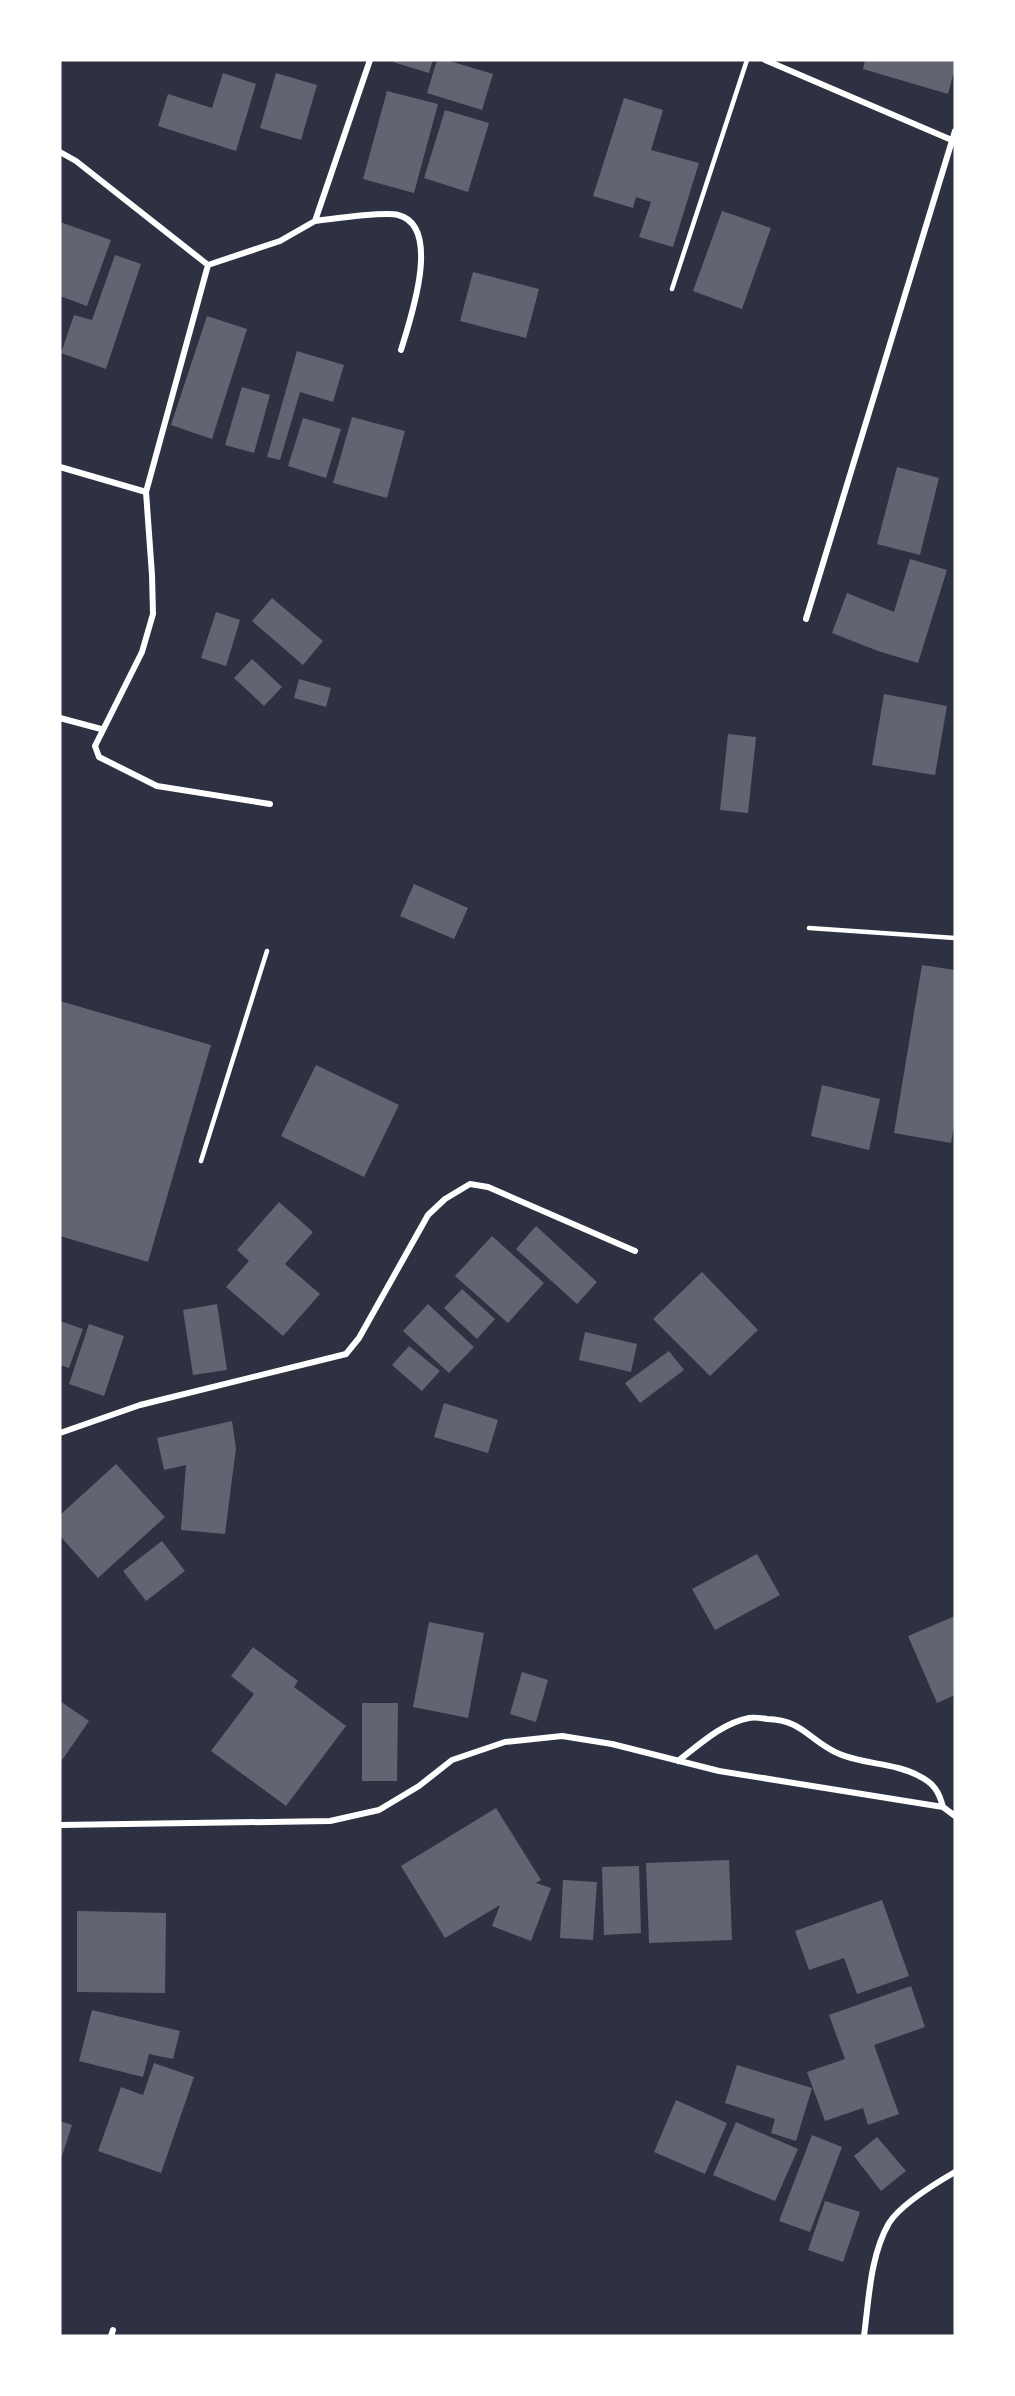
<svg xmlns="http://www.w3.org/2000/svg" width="1015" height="2396" font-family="Cabin,sans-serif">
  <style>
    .building { fill: #626471 }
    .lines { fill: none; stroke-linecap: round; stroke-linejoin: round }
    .service { stroke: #fff; stroke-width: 4.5 }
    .minor { stroke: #fff; stroke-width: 6 }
  </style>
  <rect width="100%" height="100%" fill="#2d3142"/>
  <path class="building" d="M 393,60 L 433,60 L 429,73 L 393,62 Z
    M 437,60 L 446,60 L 493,74 L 482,110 L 427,93 Z
    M 865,60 L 955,60 L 955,68 L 948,94 L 863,69 Z
    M 223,73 L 256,84 L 236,151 L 158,126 L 168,94 L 212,108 Z
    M 276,73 L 317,85 L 301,140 L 260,128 Z
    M 387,91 L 438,104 L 414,193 L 363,179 Z
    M 624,98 L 663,110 L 651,150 L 699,163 L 673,247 L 639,237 L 651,202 L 636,197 L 633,208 L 593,196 Z
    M 445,110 L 489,123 L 468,192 L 424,178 Z
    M 722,211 L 771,228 L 742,309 L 693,291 Z
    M 60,222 L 111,240 L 87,306 L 60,296 Z
    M 115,255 L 141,264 L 106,369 L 61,353 L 74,315 L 92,320 Z
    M 473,272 L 539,289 L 526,338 L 460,321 Z
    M 207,316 L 247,329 L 212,439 L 171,425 Z
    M 297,351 L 344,365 L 333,402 L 300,392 L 280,460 L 267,457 Z
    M 242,387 L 270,395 L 254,453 L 225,445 Z
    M 352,417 L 405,431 L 387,498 L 333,483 Z
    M 303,418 L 341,429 L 326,478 L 288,466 Z
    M 897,467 L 939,478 L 920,555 L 877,544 Z
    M 910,559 L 947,570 L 918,663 L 878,651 L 832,633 L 847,593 L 894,612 Z
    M 272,598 L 323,641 L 303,665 L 252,621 Z
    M 216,612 L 240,620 L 226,666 L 201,658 Z
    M 252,659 L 282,687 L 264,706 L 234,678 Z
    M 299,679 L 331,688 L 326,707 L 294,698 Z
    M 884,694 L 947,706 L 935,775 L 872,765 Z
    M 728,734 L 756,737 L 748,813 L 720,810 Z
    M 414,884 L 468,908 L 454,939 L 400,916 Z
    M 922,965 L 955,970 L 955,1119 L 951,1143 L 894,1133 Z
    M 60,1001 L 211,1045 L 148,1262 L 60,1236 Z
    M 316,1065 L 399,1105 L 364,1177 L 281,1136 Z
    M 822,1085 L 880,1099 L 869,1150 L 811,1136 Z
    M 279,1202 L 313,1232 L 285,1264 L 320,1294 L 283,1336 L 226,1287 L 249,1261 L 237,1250 Z
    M 536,1226 L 597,1282 L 577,1304 L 516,1249 Z
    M 492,1236 L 544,1283 L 508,1323 L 455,1276 Z
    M 702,1272 L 758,1330 L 710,1376 L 653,1319 Z
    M 462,1289 L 495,1319 L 477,1339 L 444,1308 Z
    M 217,1304 L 227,1370 L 193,1375 L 183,1310 Z
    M 428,1304 L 474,1347 L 449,1373 L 403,1331 Z
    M 60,1321 L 83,1329 L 69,1368 L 60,1365 Z
    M 89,1324 L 124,1336 L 104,1396 L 69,1384 Z
    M 585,1332 L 637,1344 L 631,1372 L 579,1360 Z
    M 409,1346 L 440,1371 L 422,1391 L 392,1365 Z
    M 669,1351 L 684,1370 L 640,1403 L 625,1383 Z
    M 444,1403 L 498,1420 L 488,1453 L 434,1437 Z
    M 232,1421 L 236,1448 L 225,1534 L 181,1530 L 186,1465 L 164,1470 L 157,1438 Z
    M 116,1464 L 165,1517 L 98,1578 L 60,1536 L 60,1515 Z
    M 162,1541 L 185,1571 L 146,1601 L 123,1571 Z
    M 757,1554 L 780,1595 L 715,1630 L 692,1589 Z
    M 955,1616 L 955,1695 L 937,1703 L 908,1636 Z
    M 429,1622 L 484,1633 L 468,1718 L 413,1707 Z
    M 253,1647 L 298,1681 L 294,1687 L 346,1726 L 286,1806 L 211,1751 L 254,1694 L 231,1676 Z
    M 522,1672 L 548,1680 L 536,1722 L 510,1714 Z
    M 60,1701 L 89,1721 L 60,1763 Z
    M 362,1703 L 398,1703 L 397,1781 L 362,1781 Z
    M 496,1808 L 541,1880 L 536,1883 L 551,1888 L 531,1941 L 492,1926 L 500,1905 L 445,1938 L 401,1866 Z
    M 729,1860 L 732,1940 L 649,1943 L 646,1863 Z
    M 639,1866 L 641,1933 L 604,1935 L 602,1867 Z
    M 563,1880 L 597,1882 L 593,1940 L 560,1938 Z
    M 882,1900 L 909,1976 L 857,1994 L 844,1958 L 809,1970 L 795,1931 Z
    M 77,1911 L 166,1913 L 165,1993 L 77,1992 Z
    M 911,1986 L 925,2027 L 874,2045 L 899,2114 L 868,2125 L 863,2108 L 825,2121 L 807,2072 L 845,2059 L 829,2015 Z
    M 92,2010 L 180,2031 L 173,2059 L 149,2054 L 143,2077 L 79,2061 Z
    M 154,2063 L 194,2077 L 161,2173 L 98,2151 L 121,2087 L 143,2095 Z
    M 737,2065 L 812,2088 L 796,2141 L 771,2133 L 775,2119 L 725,2103 Z
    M 676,2100 L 727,2123 L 705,2174 L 654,2152 Z
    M 60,2121 L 72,2125 L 60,2162 Z
    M 736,2122 L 798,2149 L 775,2201 L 713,2175 Z
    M 812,2135 L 842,2147 L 810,2232 L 779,2221 Z
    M 877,2137 L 906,2171 L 881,2191 L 854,2156 Z
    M 825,2201 L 860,2212 L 843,2262 L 808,2250 Z"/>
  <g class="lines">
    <path class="service" d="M 672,289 L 747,60
      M 809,928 L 955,938
      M 201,1161 L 267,951"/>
    <path class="minor" d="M 765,60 L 954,141
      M 60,152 L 76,161 L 208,265 L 280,241 L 315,221 L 370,60
      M 315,221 C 333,219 383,211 398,215 C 443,226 410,320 401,350
      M 208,265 L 146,492 L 152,575 L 153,614 L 142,652 L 95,746 L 99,757 L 157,786 L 270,804
      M 60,467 L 146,492
      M 806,619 L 955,131
      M 60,718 L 101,729
      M 60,1433 L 140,1405 L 346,1354 L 359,1338 L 428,1215 L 445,1199 L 470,1184 L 488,1187 L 635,1251
      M 678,1761 C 699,1745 722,1723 749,1718 C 754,1717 761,1718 767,1719 C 802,1720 808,1739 835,1752 C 861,1765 894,1762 919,1776 C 934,1783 939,1792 943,1807
      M 60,1825 L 330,1821 L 379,1810 L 419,1786 L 452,1760 L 505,1742 L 562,1736 L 612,1744 L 719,1771 L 943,1807 L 955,1816
      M 111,2336 L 113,2330
      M 864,2336 C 869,2299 870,2256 889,2223 C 901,2204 936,2183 955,2172"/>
  </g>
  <rect width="1015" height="2396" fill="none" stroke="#ffffff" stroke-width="123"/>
</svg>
